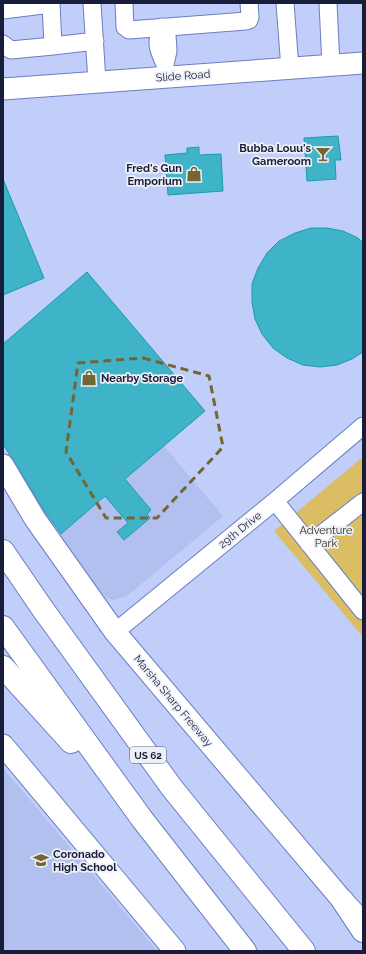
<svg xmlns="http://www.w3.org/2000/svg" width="366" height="954" font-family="Raleway,sans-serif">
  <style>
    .built { fill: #b2c0ef }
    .green { fill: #dbbe63 }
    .building { fill: #3fb3c8; stroke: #1b9bb0 }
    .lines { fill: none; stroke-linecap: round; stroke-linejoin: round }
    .minor-casing { stroke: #6c7dc1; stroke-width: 19 }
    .major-casing { stroke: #6c7dc1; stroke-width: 23 }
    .highway-casing { stroke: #6c7dc1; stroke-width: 24 }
    .minor { stroke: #fff; stroke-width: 17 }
    .major { stroke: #fff; stroke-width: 21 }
    .highway { stroke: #fff; stroke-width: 22 }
    .marked { fill: none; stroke: #746532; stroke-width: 3; stroke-dasharray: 8 5; stroke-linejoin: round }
    .labels { text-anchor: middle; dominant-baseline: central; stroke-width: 3.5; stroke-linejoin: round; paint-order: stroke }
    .shield { fill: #eef0f8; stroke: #585d72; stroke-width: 1 }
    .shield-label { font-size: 10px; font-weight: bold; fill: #181e39 }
    .street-label { font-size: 11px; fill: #181e39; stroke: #eef0f8 }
    .poi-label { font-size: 11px; font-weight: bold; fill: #181e39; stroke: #eef0f8; text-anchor: end }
    .park-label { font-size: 11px; fill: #322c19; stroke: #eef0f8 }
  </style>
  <rect width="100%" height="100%" fill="#c1cefa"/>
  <path class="built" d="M 164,446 L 223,516 L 128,595 L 118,599 L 113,600 L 105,597 L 99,592 L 59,536 Z
    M 3,768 L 157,951 L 3,951 Z"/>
  <path class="green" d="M 363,457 L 363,637 L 274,531 Z"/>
  <path class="building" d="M 338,136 L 341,160 L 335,160 L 336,179 L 307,181 L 304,138 Z
    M 199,147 L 199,155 L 221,154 L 223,191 L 168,195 L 165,155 L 187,153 L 187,148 Z
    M 3,179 L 44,278 L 3,295 Z
    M 311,228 L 327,228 L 343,231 L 358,238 L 363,243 L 363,352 L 352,359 L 337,365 L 320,367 L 303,365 L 287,358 L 273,348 L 262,334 L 255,319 L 252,302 L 252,284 L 258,268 L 267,253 L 279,241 L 295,233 Z
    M 87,272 L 205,411 L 125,479 L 151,510 L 147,514 L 150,518 L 124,540 L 117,532 L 128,523 L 105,496 L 61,534 L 45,512 L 3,444 L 3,344 Z"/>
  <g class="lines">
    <defs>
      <path id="minor" d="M 51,3 L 53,46 L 95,41
        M 92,3 L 97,82
        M 124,3 L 125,27 L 129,30 L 246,21 L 249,20 L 250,17 L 249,3
        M 285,3 L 290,69
        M 328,3 L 331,66
        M 3,10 L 51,4
        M 3,44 L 11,50 L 53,46
        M 165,64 C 158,50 155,42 162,27 L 167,35 L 168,51 L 165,64 L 166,77
        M 275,501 L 363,611
        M 309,544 L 363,502
        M 115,632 L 275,501 L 363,426"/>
      <path id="major" d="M 3,89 L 363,63
        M 3,465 L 35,519 L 115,632 L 343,901 L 356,915
        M 3,745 L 175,951"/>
      <path id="highway" d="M 3,551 L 42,608 L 172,788 L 304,951
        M 3,627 L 142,819 L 245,951
        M 3,667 L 71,742
        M 343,901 L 363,931"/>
    </defs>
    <use href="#minor" class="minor-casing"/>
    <use href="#major" class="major-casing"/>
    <use href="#highway" class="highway-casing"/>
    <use href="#minor" class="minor"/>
    <use href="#major" class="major"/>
    <use href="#highway" class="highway"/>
  </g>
  <path class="marked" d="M 143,358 L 209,376 L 223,447 L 157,518 L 106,518 L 66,452 L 78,363 Z"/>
  <defs>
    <symbol id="bar-bare" viewBox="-9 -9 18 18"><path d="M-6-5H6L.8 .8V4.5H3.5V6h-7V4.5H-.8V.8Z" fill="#746532" stroke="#eef0f8" stroke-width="2.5" paint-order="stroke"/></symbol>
    <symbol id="shop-bare" viewBox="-9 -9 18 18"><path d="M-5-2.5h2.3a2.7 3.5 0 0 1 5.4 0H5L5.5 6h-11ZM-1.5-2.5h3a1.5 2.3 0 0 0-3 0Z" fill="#746532" stroke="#eef0f8" stroke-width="2.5" paint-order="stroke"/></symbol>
    <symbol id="school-bare" viewBox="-9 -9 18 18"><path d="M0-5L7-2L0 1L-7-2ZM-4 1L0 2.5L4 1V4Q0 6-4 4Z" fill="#746532" stroke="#eef0f8" stroke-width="2.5" paint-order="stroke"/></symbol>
  </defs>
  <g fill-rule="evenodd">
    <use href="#bar-bare" x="312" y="143" width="22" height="22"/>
    <use href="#shop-bare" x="183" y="163" width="22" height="22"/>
    <use href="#shop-bare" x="78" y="367" width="22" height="22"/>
    <use href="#school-bare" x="30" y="849" width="22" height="22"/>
  </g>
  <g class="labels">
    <rect class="shield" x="130" y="747" width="36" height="16" rx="3"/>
    <g class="shield-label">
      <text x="148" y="755">US 62</text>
    </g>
    <g class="street-label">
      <text transform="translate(183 76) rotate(-4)">Slide Road</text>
      <text transform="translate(240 530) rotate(-39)">29th Drive</text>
      <text transform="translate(173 701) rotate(50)">Marsha Sharp Freeway</text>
    </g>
    <g class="poi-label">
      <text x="311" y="148">Bubba Louu's<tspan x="311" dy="13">Gameroom</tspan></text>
      <text x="182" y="168">Fred's Gun<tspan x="182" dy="13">Emporium</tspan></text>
      <text x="101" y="378" text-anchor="start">Nearby Storage</text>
      <text x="53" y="854" text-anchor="start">Coronado<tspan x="53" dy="13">High School</tspan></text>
    </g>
    <g class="park-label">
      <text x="326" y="530">Adventure<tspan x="326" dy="13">Park</tspan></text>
    </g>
  </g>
  <rect width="366" height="954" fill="none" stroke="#181e39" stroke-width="8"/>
</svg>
